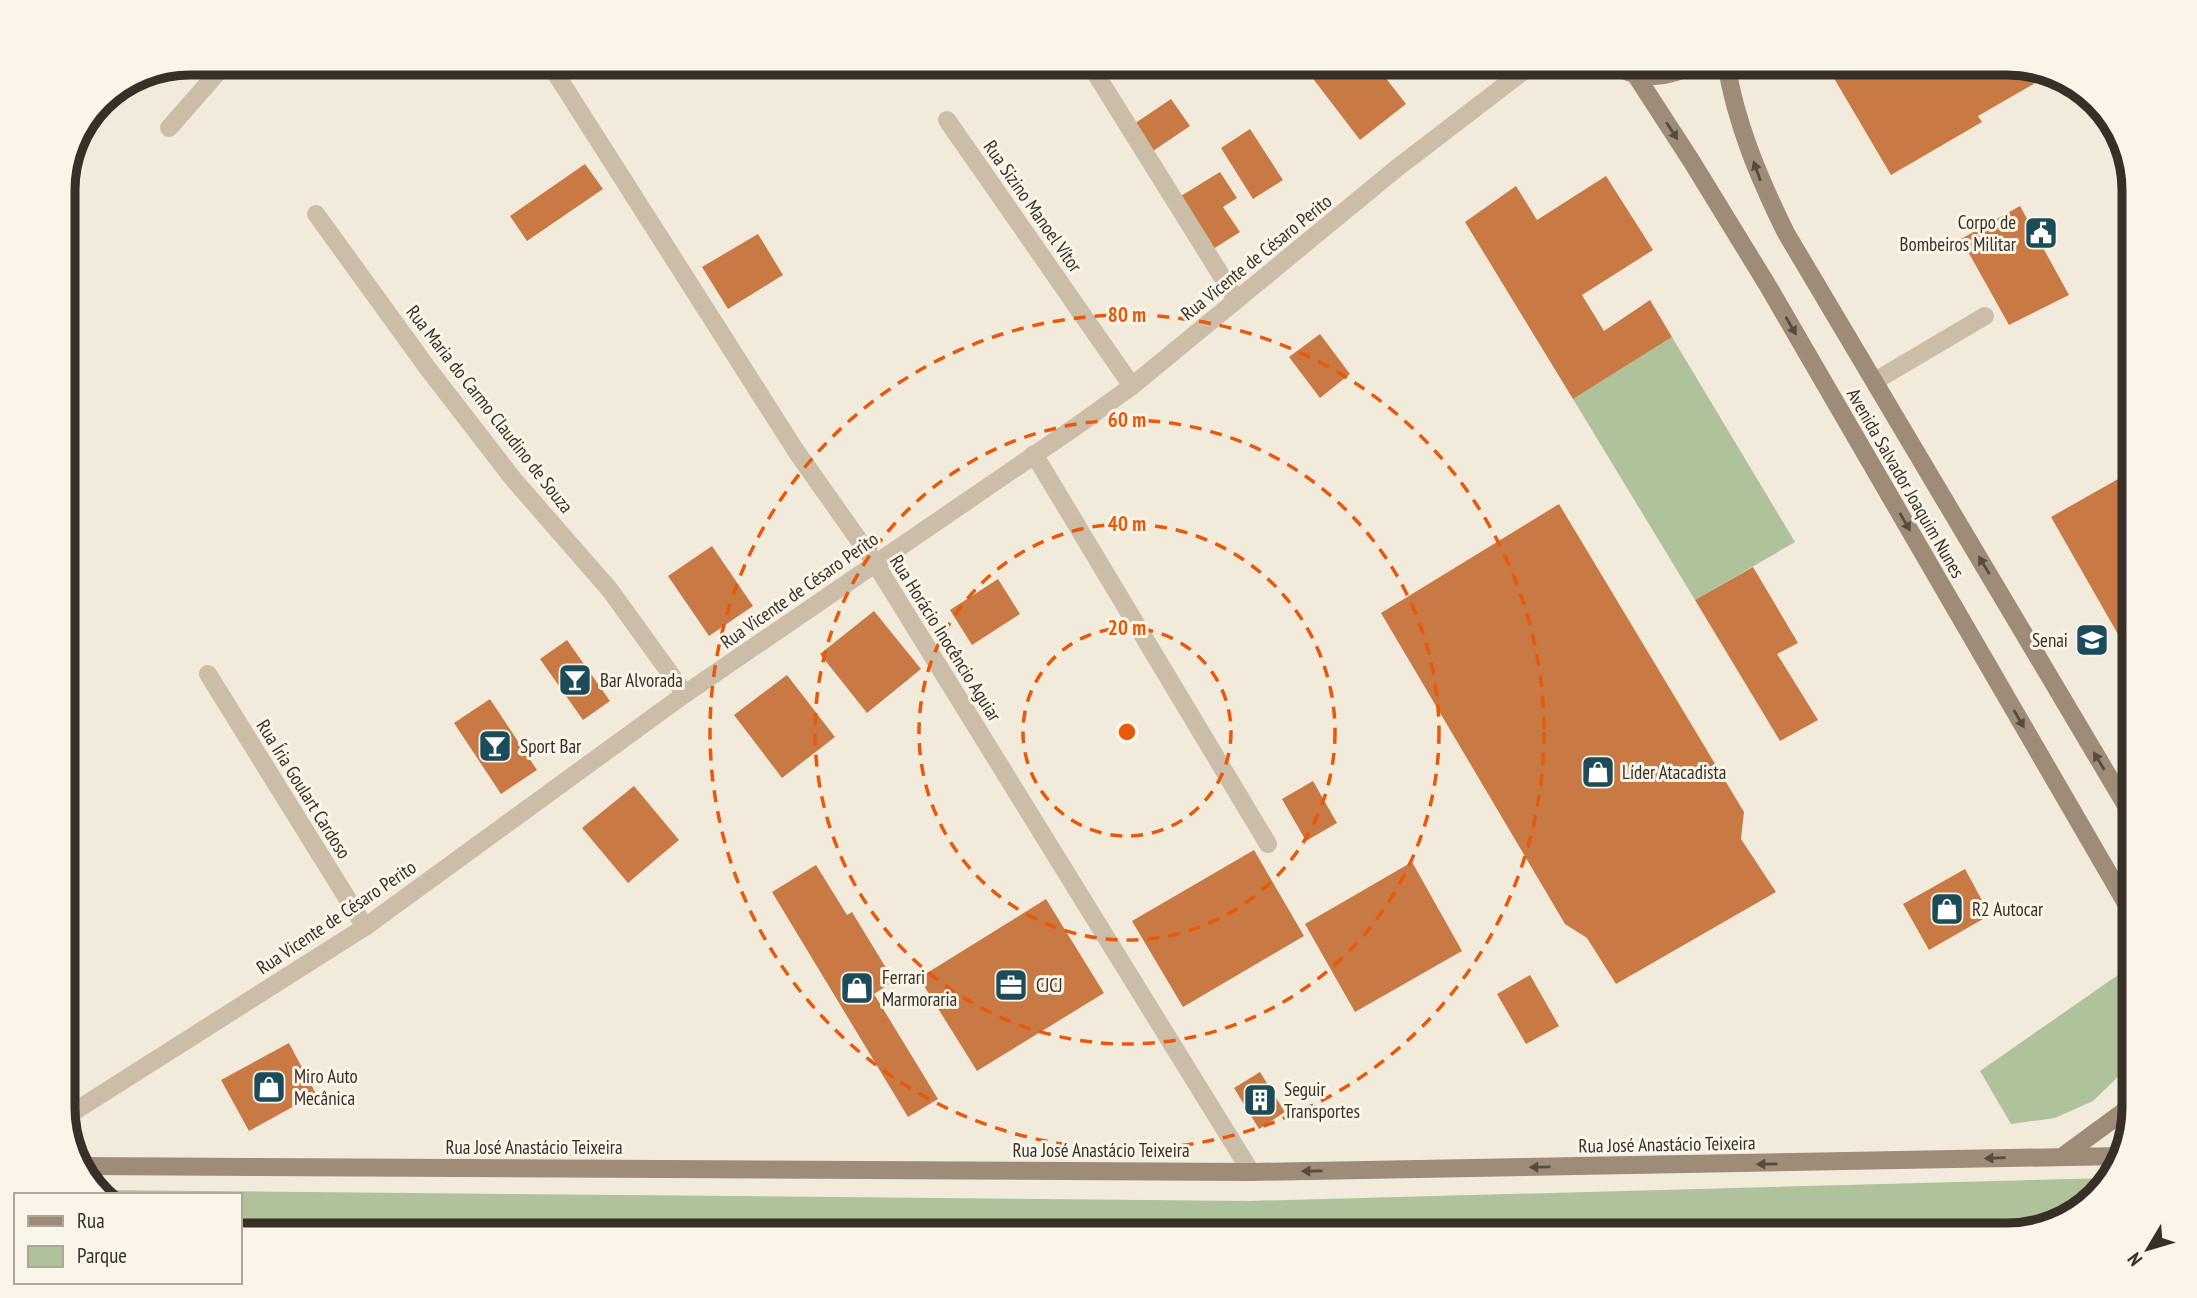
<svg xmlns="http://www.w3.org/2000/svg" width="2197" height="1298" font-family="'PT Sans Narrow',sans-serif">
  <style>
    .green { fill: #afc29b }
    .building { fill: #c87944 }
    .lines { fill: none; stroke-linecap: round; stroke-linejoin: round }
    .service { stroke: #cbbda7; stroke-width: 18 }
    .minor { stroke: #cbbda7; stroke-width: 18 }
    .tertiary { stroke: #cbbda7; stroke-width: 18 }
    .secondary { stroke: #9e8c78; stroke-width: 18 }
    .oneway { fill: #564b40 }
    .ring { fill: none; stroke: #e8590c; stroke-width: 3.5; stroke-dasharray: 12 9 }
    .labels { text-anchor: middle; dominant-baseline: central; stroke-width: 6; stroke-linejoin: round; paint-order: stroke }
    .street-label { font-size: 19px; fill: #372f28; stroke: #faf5e8 }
    .poi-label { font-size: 19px; fill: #372f28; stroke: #faf5e8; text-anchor: start }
    .rim { fill: none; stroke: #372f28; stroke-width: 9 }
    .centre { fill: #e8590c; stroke: #faf5e8; stroke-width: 3.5 }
    .ring-label { font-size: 21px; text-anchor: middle; font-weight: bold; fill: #e8590c; stroke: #faf5e8; stroke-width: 6; stroke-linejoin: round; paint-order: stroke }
  </style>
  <rect width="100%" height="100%" fill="#f2ebdc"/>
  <path class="green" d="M 1672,337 L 1795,542 L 1695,600 L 1573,399 Z
    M 2128,968 L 2134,993 L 2134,1045 L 2124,1071 L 2093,1101 L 2055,1118 L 2011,1124 L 1980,1071 Z
    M 2110,1178 L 2071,1218 L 2007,1235 L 240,1235 L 240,1195 L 102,1195 L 97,1190 L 1248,1201 Z"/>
  <path class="building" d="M 1224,63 L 1244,63 L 1230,72 Z
    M 1327,63 L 1374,63 L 1406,104 L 1360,140 L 1311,76 Z
    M 1405,63 L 1426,63 L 1411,73 Z
    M 1825,63 L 2007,63 L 2037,71 L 2042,79 L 1978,116 L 1982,122 L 1891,175 Z
    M 1171,99 L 1190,126 L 1153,151 L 1134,124 Z
    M 1250,129 L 1283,180 L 1253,199 L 1221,148 Z
    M 585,164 L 603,189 L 527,241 L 510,216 Z
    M 1220,172 L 1237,198 L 1223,207 L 1240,232 L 1210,251 L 1176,199 Z
    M 1606,176 L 1653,250 L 1582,295 L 1604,331 L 1650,300 L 1672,337 L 1573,399 L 1465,222 L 1516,186 L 1537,220 Z
    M 2020,206 L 2069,295 L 2009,325 L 1961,239 Z
    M 758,234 L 783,275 L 728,309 L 702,267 Z
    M 1320,334 L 1350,374 L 1320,398 L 1289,357 Z
    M 2134,470 L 2134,627 L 2119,636 L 2051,517 Z
    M 1559,504 L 1744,812 L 1741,839 L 1776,892 L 1616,984 L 1587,938 L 1565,924 L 1381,613 Z
    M 712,546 L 753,606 L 709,636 L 668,576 Z
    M 1753,567 L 1798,643 L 1777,654 L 1818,720 L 1780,741 L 1695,600 Z
    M 998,579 L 1020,614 L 972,645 L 950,610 Z
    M 874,611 L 921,669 L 867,713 L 820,654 Z
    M 567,640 L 610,701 L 583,720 L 540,659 Z
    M 787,675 L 835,737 L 782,778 L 734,715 Z
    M 490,699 L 537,770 L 501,794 L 454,723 Z
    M 1313,781 L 1337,823 L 1306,841 L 1282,799 Z
    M 634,786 L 679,840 L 628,883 L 582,828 Z
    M 1254,850 L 1304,936 L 1183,1007 L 1132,921 Z
    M 1412,862 L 1462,951 L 1355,1012 L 1305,924 Z
    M 816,865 L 847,915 L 852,912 L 894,981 L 874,994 L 938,1099 L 908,1117 L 772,892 Z
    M 1965,869 L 1990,915 L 1929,950 L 1903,904 Z
    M 1046,899 L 1104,993 L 977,1071 L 919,978 Z
    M 1530,975 L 1559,1026 L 1526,1044 L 1497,994 Z
    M 289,1043 L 316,1094 L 249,1131 L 221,1080 Z
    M 1260,1072 L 1285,1112 L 1259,1129 L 1234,1088 Z"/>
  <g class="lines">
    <path class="service" d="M 1875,381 L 1985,316"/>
    <path class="minor" d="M 1089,63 L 1236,299
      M 947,120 L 1132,386
      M 169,128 L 226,63
      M 316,214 L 429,370 L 514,480 L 610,590 L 685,694
      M 1034,454 L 1268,844
      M 208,674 L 365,927"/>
    <path class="tertiary" d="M 549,63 L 796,451 L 875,563 L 1251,1172
      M 64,1118 L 365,927 L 685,694 L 1081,423 L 1132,386 L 1397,168 L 1534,63"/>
    <path class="secondary" d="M 1613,63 C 1638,83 1670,78 1696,63
      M 1726,63 C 1736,124 1759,178 1786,233 L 2134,819
      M 1635,74 L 1692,162 L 1768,286 L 2134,917
      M 2063,1156 L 2123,1112 L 2134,1098
      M 80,1166 L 1251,1172 L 2121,1156"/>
  </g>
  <defs><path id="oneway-solid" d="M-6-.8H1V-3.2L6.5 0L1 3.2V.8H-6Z" transform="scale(1.75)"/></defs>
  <g class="oneway">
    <use href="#oneway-solid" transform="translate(1672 131) rotate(57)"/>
    <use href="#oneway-solid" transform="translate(1757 171) rotate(-110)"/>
    <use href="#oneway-solid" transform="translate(1791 326) rotate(60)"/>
    <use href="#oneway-solid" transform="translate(1905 522) rotate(60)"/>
    <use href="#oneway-solid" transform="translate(1984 565) rotate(-121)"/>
    <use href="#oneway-solid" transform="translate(2019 719) rotate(60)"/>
    <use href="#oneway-solid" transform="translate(2099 761) rotate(-121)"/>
    <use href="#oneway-solid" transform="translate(1995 1158) rotate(178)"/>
    <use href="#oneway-solid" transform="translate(1767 1164) rotate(179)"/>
    <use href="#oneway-solid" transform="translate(1540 1167) rotate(179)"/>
    <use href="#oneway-solid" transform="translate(1312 1171) rotate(179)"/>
  </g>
  <g class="ring">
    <circle cx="1127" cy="732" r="104"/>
    <circle cx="1127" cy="732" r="208"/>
    <circle cx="1127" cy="732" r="312"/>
    <circle cx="1127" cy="732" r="417"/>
  </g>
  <defs>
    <symbol id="civic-square" viewBox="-11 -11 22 22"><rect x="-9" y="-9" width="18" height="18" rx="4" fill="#1c4b59" stroke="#faf5e8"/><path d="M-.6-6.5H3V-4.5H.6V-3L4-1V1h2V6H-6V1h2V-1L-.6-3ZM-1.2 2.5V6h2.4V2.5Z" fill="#fff"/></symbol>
    <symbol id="university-square" viewBox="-11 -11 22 22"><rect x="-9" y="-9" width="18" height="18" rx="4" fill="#1c4b59" stroke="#faf5e8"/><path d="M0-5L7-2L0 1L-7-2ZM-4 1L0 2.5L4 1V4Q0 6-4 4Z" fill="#fff"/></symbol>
    <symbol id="bar-square" viewBox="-11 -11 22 22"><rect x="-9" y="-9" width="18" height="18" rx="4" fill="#1c4b59" stroke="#faf5e8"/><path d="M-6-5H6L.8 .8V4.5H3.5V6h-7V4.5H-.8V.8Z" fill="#fff"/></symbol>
    <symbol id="shop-square" viewBox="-11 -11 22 22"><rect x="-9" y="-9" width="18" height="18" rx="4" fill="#1c4b59" stroke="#faf5e8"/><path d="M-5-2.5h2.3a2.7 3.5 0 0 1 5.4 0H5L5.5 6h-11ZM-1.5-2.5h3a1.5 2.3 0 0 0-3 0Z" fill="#fff"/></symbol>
    <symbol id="office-square" viewBox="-11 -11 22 22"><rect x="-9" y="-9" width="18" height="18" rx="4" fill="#1c4b59" stroke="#faf5e8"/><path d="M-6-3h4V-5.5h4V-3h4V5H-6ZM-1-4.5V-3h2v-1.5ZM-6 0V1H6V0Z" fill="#fff"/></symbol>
    <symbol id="building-square" viewBox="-11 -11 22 22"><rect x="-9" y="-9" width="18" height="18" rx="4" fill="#1c4b59" stroke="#faf5e8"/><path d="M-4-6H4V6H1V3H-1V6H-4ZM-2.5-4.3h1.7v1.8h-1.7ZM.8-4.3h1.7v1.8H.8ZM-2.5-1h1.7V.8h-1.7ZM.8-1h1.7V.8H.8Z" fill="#fff"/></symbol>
  </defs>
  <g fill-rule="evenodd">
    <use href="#civic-square" x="2022" y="214" width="38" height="38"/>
    <use href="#university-square" x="2073" y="621" width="38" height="38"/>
    <use href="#bar-square" x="556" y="661" width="38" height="38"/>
    <use href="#bar-square" x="476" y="727" width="38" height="38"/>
    <use href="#shop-square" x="1579" y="753" width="38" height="38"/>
    <use href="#shop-square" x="1928" y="890" width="38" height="38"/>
    <use href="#office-square" x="992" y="966" width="38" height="38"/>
    <use href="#shop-square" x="838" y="969" width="38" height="38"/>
    <use href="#shop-square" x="250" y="1068" width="38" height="38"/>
    <use href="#building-square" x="1241" y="1081" width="38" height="38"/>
  </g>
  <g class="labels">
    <g class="street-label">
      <text transform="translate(1033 206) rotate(55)">Rua Sizino Manoel Vítor</text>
      <text transform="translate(1256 257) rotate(-39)">Rua Vicente de Césaro Perito</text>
      <text transform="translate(490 409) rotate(52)">Rua Maria do Carmo Claudino de Souza</text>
      <text transform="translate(1906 483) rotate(60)">Avenida Salvador Joaquim Nunes</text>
      <text transform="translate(799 590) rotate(-35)">Rua Vicente de Césaro Perito</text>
      <text transform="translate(946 638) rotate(58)">Rua Horácio Inocêncio Aguiar</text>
      <text transform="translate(304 789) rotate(58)">Rua Íria Goulart Cardoso</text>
      <text transform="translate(336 917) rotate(-34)">Rua Vicente de Césaro Perito</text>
      <text transform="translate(1667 1144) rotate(-1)">Rua José Anastácio Teixeira</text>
      <text x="534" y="1147">Rua José Anastácio Teixeira</text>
      <text x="1101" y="1150">Rua José Anastácio Teixeira</text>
    </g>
    <g class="poi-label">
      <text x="2016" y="222" text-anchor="end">Corpo de<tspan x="2016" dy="22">Bombeiros Militar</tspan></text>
      <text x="2068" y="640" text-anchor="end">Senai</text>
      <text x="600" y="680">Bar Alvorada</text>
      <text x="520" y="746">Sport Bar</text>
      <text x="1622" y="772">Líder Atacadista</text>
      <text x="1972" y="909">R2 Autocar</text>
      <text x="882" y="977">Ferrari<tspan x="882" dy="22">Marmoraria</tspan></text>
      <text x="1036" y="985">CJCJ</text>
      <text x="294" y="1076">Miro Auto<tspan x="294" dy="22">Mecânica</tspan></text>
      <text x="1284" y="1089">Seguir<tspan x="1284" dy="22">Transportes</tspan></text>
    </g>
  </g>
  <path d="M0 0H2197V1298H0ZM190 75H2007A115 115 0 0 1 2122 190V1108A115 115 0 0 1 2007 1223H190A115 115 0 0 1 75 1108V190A115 115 0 0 1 190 75Z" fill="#faf5e8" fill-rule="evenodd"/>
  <path class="rim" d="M190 75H2007A115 115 0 0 1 2122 190V1108A115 115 0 0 1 2007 1223H190A115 115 0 0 1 75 1108V190A115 115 0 0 1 190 75Z"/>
  <circle cx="1127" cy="732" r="10" class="centre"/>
  <g class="ring-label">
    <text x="1127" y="322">80 m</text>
    <text x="1127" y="427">60 m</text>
    <text x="1127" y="531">40 m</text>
    <text x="1127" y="635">20 m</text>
  </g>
  <rect x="14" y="1193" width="228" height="91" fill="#faf5e8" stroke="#aca69b" stroke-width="2"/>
  <rect x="28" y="1216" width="35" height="10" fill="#9e8c78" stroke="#aca69b" stroke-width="2"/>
  <text x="77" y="1228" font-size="21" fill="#372f28">Rua</text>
  <rect x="28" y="1246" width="35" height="21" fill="#afc29b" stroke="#aca69b" stroke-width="2"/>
  <text x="77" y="1263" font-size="21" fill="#372f28">Parque</text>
  <g transform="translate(2148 1249) rotate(232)" stroke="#faf5e8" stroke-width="5" paint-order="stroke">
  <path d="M0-5L12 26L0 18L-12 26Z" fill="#372f28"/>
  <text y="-10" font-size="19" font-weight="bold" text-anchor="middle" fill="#372f28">N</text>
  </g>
</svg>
